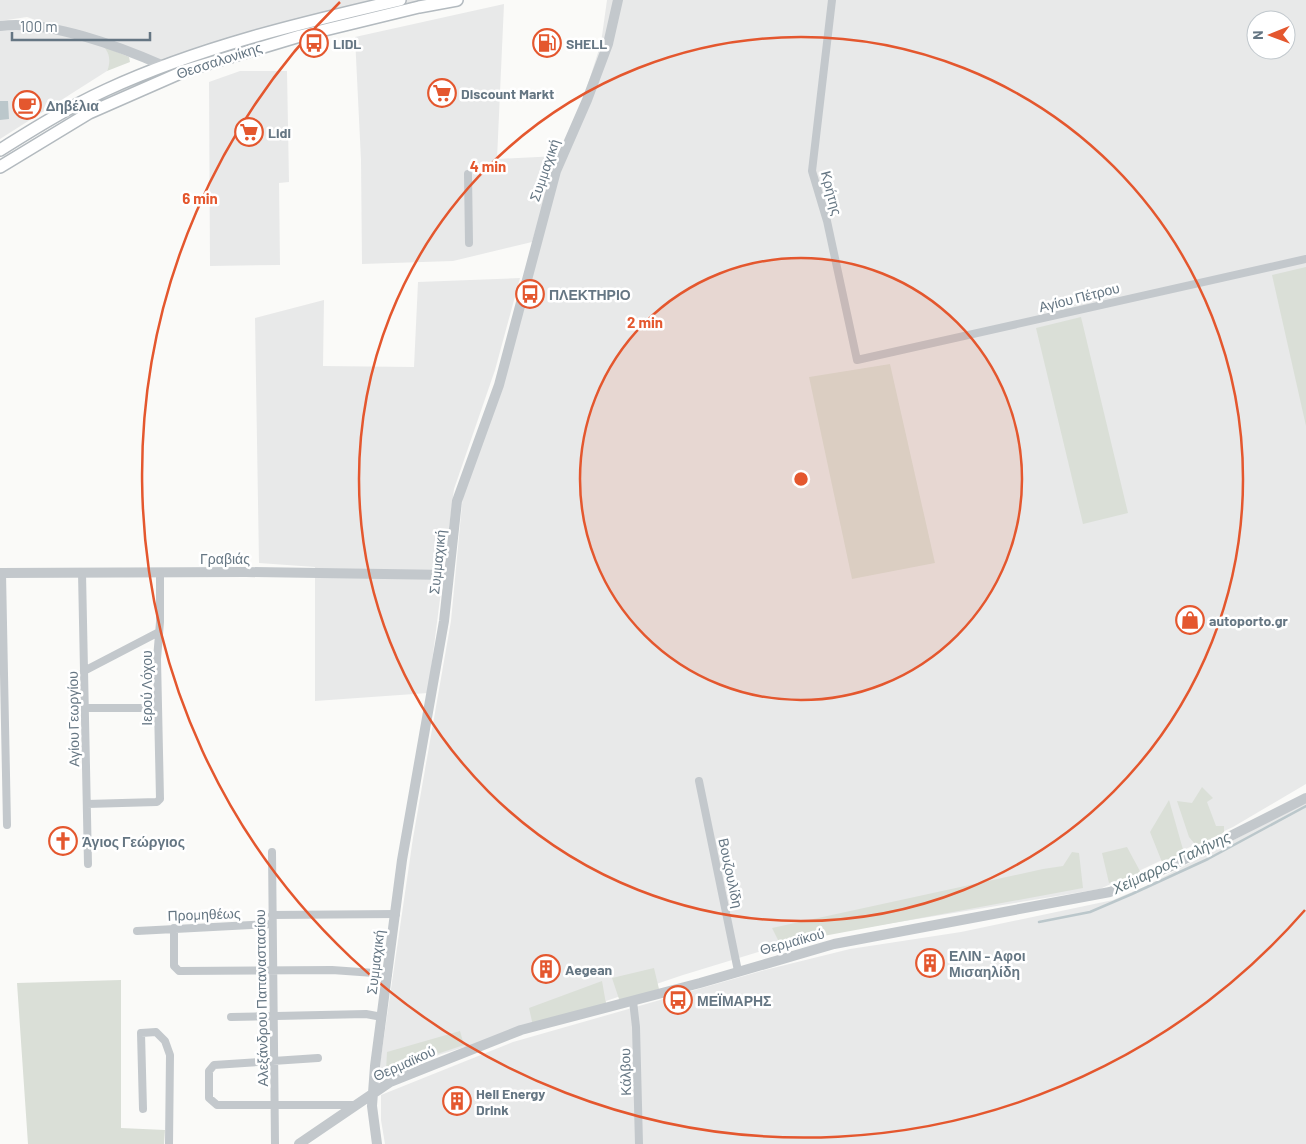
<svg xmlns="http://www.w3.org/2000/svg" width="1306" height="1144" font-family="Barlow,sans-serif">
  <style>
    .built { fill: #e8e9e9; fill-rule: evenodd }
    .green { fill: #dadfd7 }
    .water { fill: #bbc7cb }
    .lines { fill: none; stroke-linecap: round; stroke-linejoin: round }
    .stream { stroke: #bbc7cb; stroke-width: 2.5 }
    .secondary-casing { stroke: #b3babf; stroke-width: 14 }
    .minor { stroke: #c3c8cc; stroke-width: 8 }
    .tertiary { stroke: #c3c8cc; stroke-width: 10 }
    .secondary { stroke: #fff; stroke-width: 11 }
    .ring { fill: none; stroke: #e4572e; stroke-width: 2.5 }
    .labels { text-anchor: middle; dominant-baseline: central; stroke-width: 5; stroke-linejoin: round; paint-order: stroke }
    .poi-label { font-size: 14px; font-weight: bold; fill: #657683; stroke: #fff; text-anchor: start }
    .street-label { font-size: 14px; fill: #657683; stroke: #fff }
    .water-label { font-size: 15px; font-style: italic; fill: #60757c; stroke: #fff }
    .centre { fill: #e4572e; stroke: #fff; stroke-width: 2.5 }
    .ring-label { font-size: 15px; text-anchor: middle; font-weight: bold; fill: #e4572e; stroke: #fff; stroke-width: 5; stroke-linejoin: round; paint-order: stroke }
  </style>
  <rect width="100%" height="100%" fill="#fafaf8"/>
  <path class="built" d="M 0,0 L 426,0 L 335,20 L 172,68 L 27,17 L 0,21 Z
    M 607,0 L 1306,0 L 1306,784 L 1233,827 L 1100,889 L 807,937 L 683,975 L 606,1001 L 606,1004 L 386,1071 L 379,1071 L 413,838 L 451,621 L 463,494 L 560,172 L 601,43 ZM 1256,20 L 1286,20 L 1286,50 L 1256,50 Z
    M 504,4 L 497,159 L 558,156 L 532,242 L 453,261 L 362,264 L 361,160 L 355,37 Z
    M 35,28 L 103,46 L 107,50 L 111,62 L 107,71 L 0,139 L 0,29 Z
    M 240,71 L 287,71 L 289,182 L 279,183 L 280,265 L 210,266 L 209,82 Z
    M 520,278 L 495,370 L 454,489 L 428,693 L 315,701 L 315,567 L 259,563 L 255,318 L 324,300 L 323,366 L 414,367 L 418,282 Z
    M 1306,802 L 1306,1144 L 385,1144 L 381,1120 L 381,1095 L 513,1042 L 765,970 L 850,949 L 961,932 L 1113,900 L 1146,886 Z"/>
  <path class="green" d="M 103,46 L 129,57 L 130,62 L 107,71 C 111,62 110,53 103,46 Z
    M 1306,267 L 1306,426 L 1272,275 Z
    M 1081,317 L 1128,513 L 1083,524 L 1036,328 Z
    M 890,364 L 935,563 L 852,579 L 809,377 Z
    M 1202,787 L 1213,798 L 1207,802 L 1216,826 L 1224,826 L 1224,832 L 1199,849 L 1189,837 L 1177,801 L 1192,803 Z
    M 1169,800 L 1184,853 L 1162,862 L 1150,832 Z
    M 1127,847 L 1141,873 L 1109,883 L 1102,853 Z
    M 1072,852 L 1079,853 L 1083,888 L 780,944 L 772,928 L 1043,869 L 1063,866 Z
    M 654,968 L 659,989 L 620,1002 L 612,978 Z
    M 121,980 L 121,1128 L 165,1130 L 164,1144 L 28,1144 L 17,983 Z
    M 602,981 L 606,1004 L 533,1026 L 529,1008 Z
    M 460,1031 L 464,1045 L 386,1071 L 387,1052 Z"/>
  <path class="water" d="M 0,101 L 8,101 L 9,119 L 0,120 Z"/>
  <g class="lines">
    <path class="stream" d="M 1039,922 L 1090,912 L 1132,894 L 1208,859 L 1306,806"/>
    <defs>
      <path id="secondary" d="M 0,150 C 35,128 69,107 106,90 C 199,47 301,23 400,0
        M 0,167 L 89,113 L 187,70 L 300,36 L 419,7 L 457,0"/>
    </defs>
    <use href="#secondary" class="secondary-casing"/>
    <path class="minor" d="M 832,0 L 812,171 L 827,221 L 857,360 L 1306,259
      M 468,174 L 469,243
      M 2,573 L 7,825
      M 82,573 L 88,864
      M 84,671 L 159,632
      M 85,708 L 158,708
      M 699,781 L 738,971
      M 87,804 L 157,802 L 160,799 L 157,659 L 160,622 L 160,573
      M 272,852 L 275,1144
      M 272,915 L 396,914
      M 174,928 L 174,966 L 179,971 L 332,970 L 388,974
      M 137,931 L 272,924
      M 633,1001 L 636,1027 L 639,1144
      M 231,1017 L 366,1014 L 382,1017
      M 318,1058 L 214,1065 L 209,1071 L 209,1098 L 217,1105 L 355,1105
      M 143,1109 L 141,1033 L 156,1032 L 165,1041 L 170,1055 L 169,1144"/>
    <path class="tertiary" d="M 0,26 C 47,19 121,47 164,66
      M 0,573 L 246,572 L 449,575
      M 299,1144 L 390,1082 L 521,1030 L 700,983 L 834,944 L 1110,892 L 1169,867 L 1306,798
      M 377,1144 L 372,1106 L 375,1066 L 402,860 L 444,621 L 457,501 L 499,385 L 556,171 L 587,100 L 608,44 L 618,0"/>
    <use href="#secondary" class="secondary"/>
  </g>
  <circle cx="801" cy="479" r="221" fill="#e4572e" fill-opacity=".12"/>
  <g class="ring">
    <circle cx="801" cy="479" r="221"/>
    <circle cx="801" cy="479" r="442"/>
    <path d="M1305 910A663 663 0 1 1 340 2"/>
  </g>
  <defs>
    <symbol id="bus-ring" viewBox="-11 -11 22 22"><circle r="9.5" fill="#fff" stroke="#e4572e" stroke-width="1.5"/><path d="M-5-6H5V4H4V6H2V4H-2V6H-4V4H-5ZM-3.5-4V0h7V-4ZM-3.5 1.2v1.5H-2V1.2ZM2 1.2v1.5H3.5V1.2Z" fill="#e4572e"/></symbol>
    <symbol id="fuel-ring" viewBox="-11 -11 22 22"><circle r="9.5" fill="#fff" stroke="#e4572e" stroke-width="1.5"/><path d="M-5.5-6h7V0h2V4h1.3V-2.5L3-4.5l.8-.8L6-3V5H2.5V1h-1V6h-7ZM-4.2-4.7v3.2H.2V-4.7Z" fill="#e4572e"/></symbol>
    <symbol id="supermarket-ring" viewBox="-11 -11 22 22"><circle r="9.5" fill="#fff" stroke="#e4572e" stroke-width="1.5"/><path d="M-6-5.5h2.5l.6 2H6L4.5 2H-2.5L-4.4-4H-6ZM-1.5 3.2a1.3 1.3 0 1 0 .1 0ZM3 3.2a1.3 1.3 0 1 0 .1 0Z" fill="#e4572e"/></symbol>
    <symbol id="cafe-ring" viewBox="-11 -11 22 22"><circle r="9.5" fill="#fff" stroke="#e4572e" stroke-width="1.5"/><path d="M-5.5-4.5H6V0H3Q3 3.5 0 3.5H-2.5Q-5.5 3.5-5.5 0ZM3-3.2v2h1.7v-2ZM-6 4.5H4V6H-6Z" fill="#e4572e"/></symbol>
    <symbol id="shop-ring" viewBox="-11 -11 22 22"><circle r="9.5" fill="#fff" stroke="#e4572e" stroke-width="1.5"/><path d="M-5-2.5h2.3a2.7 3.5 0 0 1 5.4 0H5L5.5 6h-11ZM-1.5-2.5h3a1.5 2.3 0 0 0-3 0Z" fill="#e4572e"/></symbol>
    <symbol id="church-ring" viewBox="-11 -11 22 22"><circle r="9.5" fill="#fff" stroke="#e4572e" stroke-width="1.5"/><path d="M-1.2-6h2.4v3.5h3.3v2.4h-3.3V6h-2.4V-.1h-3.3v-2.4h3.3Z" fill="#e4572e"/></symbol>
    <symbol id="building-ring" viewBox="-11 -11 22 22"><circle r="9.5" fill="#fff" stroke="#e4572e" stroke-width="1.5"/><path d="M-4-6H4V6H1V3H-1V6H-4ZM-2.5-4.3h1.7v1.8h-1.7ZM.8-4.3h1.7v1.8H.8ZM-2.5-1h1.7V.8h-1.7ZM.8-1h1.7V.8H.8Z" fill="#e4572e"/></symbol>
  </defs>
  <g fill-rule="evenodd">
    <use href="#bus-ring" x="298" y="27" width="32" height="32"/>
    <use href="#fuel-ring" x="531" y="27" width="32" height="32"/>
    <use href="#supermarket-ring" x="426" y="77" width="32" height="32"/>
    <use href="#cafe-ring" x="11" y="89" width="32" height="32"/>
    <use href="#supermarket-ring" x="233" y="116" width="32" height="32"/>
    <use href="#bus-ring" x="514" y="278" width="32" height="32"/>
    <use href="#shop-ring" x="1174" y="604" width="32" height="32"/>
    <use href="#church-ring" x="47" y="825" width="32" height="32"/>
    <use href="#building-ring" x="914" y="947" width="32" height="32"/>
    <use href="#building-ring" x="530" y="953" width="32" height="32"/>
    <use href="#bus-ring" x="662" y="984" width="32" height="32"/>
    <use href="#building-ring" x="441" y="1085" width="32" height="32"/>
  </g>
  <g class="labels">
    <g class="poi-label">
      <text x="333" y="43">LIDL</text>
      <text x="566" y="43">SHELL</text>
      <text x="461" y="93">Discount Markt</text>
      <text x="46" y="105">Δηβέλια</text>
      <text x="268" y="132">Lidl</text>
      <text x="549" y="294">ΠΛΕΚΤΗΡΙΟ</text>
      <text x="1209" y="620">autoporto.gr</text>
      <text x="82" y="841">Άγιος Γεώργιος</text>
      <text x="949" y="955">ΕΛΙΝ - Αφοι<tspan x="949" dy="16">Μισαηλίδη</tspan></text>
      <text x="565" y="969">Aegean</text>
      <text x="697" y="1000">ΜΕΪΜΑΡΗΣ</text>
      <text x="476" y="1093">Hell Energy<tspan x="476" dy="16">Drink</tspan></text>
    </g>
    <g class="street-label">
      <text transform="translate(219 60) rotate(-18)">Θεσσαλονίκης</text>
      <text transform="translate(544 170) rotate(-71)">Συμμαχική</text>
      <text transform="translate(832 193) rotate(75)">Κρήτης</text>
      <text transform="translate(1079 297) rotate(-14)">Αγίου Πέτρου</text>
      <text x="225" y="558">Γραβιάς</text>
      <text transform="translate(437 562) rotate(-84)">Συμμαχική</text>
      <text transform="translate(146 688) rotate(-90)">Ιερού Λόχου</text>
      <text transform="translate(73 719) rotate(-91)">Αγίου Γεωργίου</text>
      <text transform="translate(731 873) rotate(78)">Βουζουλίδη</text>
      <text transform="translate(204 914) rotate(-2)">Προμηθέως</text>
      <text transform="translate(792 941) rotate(-15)">Θερμαϊκού</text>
      <text transform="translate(375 962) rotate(-83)">Συμμαχική</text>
      <text transform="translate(261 998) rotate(-91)">Αλεξάνδρου Παπαναστασίου</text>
      <text transform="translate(404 1063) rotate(-24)">Θερμαϊκού</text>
      <text transform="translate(625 1072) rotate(-91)">Κάλβου</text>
    </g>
    <g class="water-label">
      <text transform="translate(1171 862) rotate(-25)">Χείμαρρος Γαλήνης</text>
    </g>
  </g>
  <circle cx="801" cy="479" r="8" class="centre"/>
  <g class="ring-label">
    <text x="488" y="172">4 min</text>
    <text x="200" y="204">6 min</text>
    <text x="645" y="328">2 min</text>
  </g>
  <g transform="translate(1271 35) rotate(269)"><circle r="24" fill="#ffffff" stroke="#c1c8cd"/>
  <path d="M0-4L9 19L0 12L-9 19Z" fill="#e4572e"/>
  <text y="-8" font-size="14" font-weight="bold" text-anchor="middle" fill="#657683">N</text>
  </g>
  <path d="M12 32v8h138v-8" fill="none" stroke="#657683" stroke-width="2.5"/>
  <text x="20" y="32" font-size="15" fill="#657683" stroke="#ffffff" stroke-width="4" paint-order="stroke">100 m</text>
</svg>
